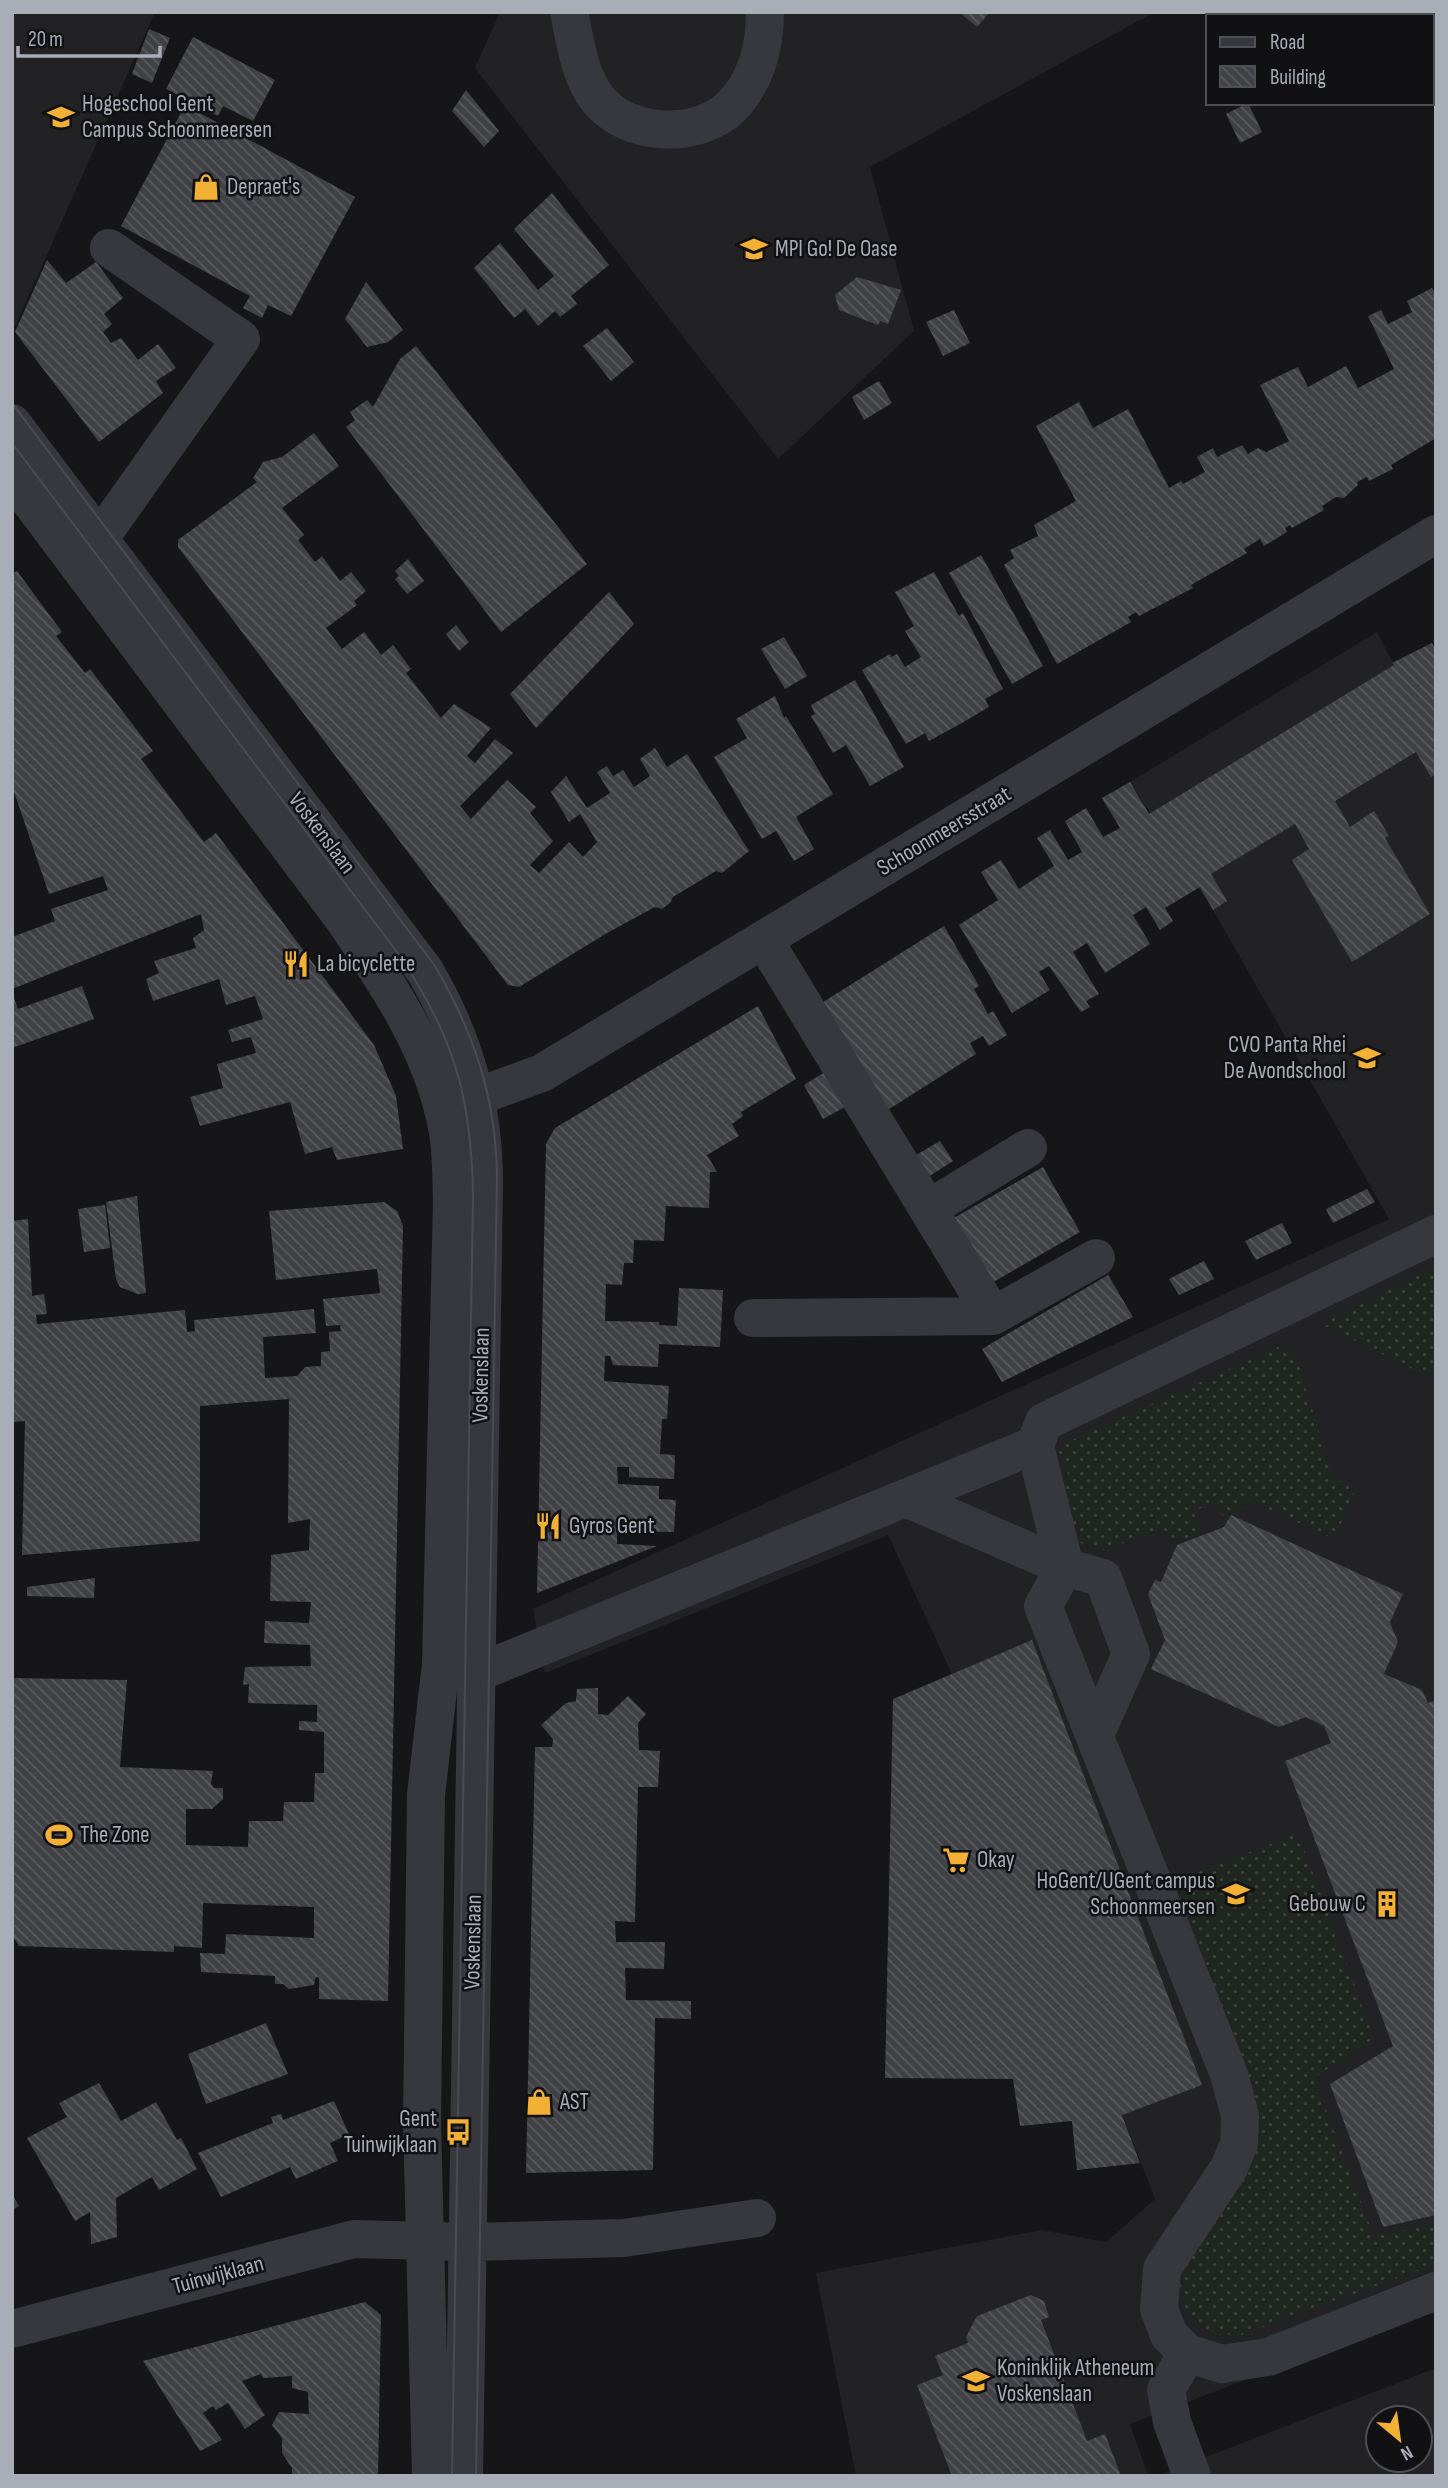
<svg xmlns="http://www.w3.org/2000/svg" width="1448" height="2488" font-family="'Sofia Sans Condensed',sans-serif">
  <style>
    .built { fill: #222225; fill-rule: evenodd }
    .grass { fill: url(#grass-dots) }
    .building { fill: url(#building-back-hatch) }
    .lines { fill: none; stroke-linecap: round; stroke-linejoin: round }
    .minor { stroke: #37383d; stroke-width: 38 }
    .tram { stroke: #4a4c52; stroke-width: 2 }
    .labels { text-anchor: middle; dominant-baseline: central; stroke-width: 5; stroke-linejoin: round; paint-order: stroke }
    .poi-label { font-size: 23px; fill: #a8adb8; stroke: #111113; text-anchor: start }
    .street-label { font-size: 23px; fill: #a8adb8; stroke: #111113 }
  </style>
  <defs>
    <pattern id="grass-dots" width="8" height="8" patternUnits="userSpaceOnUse" patternTransform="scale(1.75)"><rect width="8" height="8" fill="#1e261f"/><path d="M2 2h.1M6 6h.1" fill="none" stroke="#3c433d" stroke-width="1.8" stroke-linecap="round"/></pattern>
    <pattern id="building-back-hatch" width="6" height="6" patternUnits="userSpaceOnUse" patternTransform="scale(1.75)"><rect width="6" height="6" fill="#404145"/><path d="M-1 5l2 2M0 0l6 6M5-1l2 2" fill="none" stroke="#595a5e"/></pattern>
  </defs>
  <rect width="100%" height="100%" fill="#161618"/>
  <path class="built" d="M 12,12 L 155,12 L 13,331 L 12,330 Z
    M 500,12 L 1155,12 L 870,167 L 914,331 L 778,459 L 475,68 Z
    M 1377,632 L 1436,746 L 1436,2307 L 1130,2424 L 1148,2476 L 856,2476 L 816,2273 L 1042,2230 L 1106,2242 L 1155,2199 L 951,1672 L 888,1535 L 545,1673 L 533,1609 L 1389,1219 L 1213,910 L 1130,782 Z
    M 1436,2368 L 1436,2476 L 1158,2476 L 1188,2464 ZM 1378,2418 L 1420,2418 L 1420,2460 L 1378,2460 Z"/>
  <path class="grass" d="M 1436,1267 L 1436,1374 L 1421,1373 L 1321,1324 Z
    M 1278,1347 L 1295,1353 L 1333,1478 L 1356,1489 L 1334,1539 L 1249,1500 L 1237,1513 L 1224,1518 L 1214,1501 L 1193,1512 L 1203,1532 L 1179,1541 L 1159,1530 L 1104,1550 L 1080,1543 L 1059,1483 L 1069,1477 L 1057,1447 Z
    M 1298,1833 L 1374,2038 L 1314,2078 L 1374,2237 L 1436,2223 L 1436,2264 L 1241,2335 L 1210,2333 L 1187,2313 L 1178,2283 L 1192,2249 L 1252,2155 L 1181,1907 L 1185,1887 L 1196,1873 Z"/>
  <path class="building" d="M 959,12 L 990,12 L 977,27 Z
    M 149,29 L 170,38 L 152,83 L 132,74 Z
    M 193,37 L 275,80 L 253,121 L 223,106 L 218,116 L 166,89 Z
    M 466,90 L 499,131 L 484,147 L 452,111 Z
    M 1248,103 L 1262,132 L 1240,143 L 1226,114 Z
    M 185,105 L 355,197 L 291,316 L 268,305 L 262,318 L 243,308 L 250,296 L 121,226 Z
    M 552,193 L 609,265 L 571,296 L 577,304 L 560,317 L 555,311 L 538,326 L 525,309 L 514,318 L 474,268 L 500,243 L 538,290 L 554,276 L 514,229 Z
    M 47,260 L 66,283 L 96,262 L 123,298 L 104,314 L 112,324 L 103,332 L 111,343 L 121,338 L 138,360 L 158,344 L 176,368 L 156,381 L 163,393 L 99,442 L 15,332 Z
    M 857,277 L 901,290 L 888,324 L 880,321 L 878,325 L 839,310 L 835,295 Z
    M 366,282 L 403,330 L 388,342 L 367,347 L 345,319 Z
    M 1432,288 L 1436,295 L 1436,438 L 1391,465 L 1393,469 L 1369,481 L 1367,477 L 1357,482 L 1358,485 L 1344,498 L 1336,497 L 1322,506 L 1324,510 L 1292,528 L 1290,525 L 1285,528 L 1287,532 L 1264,546 L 1260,539 L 1244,549 L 1247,553 L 1191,585 L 1193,588 L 1139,616 L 1136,612 L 1128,617 L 1131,622 L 1057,664 L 1004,565 L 1014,558 L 1010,550 L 1038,536 L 1034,525 L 1076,501 L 1036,426 L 1079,402 L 1093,428 L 1128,409 L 1169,488 L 1181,481 L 1183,484 L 1205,472 L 1197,457 L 1213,448 L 1217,457 L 1242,445 L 1248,454 L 1258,448 L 1266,452 L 1289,441 L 1260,385 L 1298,367 L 1308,387 L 1346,366 L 1358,388 L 1394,369 L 1368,316 L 1381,310 L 1388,324 L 1412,312 L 1407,301 Z
    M 954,310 L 970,343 L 943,356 L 926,322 Z
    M 607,328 L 634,362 L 611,381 L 583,346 Z
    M 416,346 L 587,564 L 501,632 L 346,427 L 355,420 L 350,412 L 367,400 L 373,407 L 400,359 Z
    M 879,381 L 892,403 L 864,420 L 852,397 Z
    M 314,433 L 339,466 L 282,508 L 304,535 L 298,540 L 315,562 L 322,556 L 340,581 L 351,572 L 366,591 L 354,601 L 357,605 L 326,628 L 342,649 L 364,632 L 381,655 L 393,645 L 411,669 L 406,673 L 441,718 L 454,704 L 491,728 L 467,756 L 475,763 L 495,739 L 513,753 L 460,806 L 471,819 L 507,780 L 536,807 L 530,813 L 553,841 L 530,865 L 539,873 L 569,842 L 583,857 L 597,842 L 580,814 L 569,822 L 551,792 L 566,776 L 587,808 L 610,793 L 597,772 L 607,766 L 613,776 L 623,770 L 634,787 L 650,776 L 640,759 L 655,748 L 667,767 L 687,754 L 749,851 L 722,873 L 716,871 L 673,897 L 670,903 L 662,909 L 655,907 L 607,933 L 519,987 L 508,985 L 178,547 L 178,540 L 257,482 L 253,478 L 263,462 L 282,457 Z
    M 981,555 L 1043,666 L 1012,684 L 949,573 Z
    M 408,559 L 424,581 L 407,594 L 395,579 L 399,576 L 395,571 Z
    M 17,571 L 62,632 L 56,636 L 85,673 L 90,669 L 153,751 L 141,759 L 204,842 L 216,833 L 374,1045 L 396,1096 L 403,1149 L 337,1160 L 332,1147 L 305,1154 L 290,1102 L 200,1126 L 190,1097 L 223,1088 L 217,1064 L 256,1053 L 251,1037 L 232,1042 L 228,1030 L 263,1019 L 255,996 L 226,1005 L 219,979 L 153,1001 L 146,979 L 159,973 L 154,961 L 196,948 L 193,938 L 204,930 L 201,914 L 12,989 L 12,937 L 55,921 L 51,909 L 108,890 L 103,876 L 49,894 L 12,786 L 12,574 Z
    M 934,572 L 959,616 L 963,613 L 1003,689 L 985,699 L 989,707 L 960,724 L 929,741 L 925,733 L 906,744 L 862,670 L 890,654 L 891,657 L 897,654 L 905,667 L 921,657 L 905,631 L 914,626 L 895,592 Z
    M 609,592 L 634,624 L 536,728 L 510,694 Z
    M 456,625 L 469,642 L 459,651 L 446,634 Z
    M 784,637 L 807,676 L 785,689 L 761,649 Z
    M 1432,643 L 1436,651 L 1436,774 L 1431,777 L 1416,752 L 1335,801 L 1350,827 L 1374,811 L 1389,836 L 1385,838 L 1430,914 L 1352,962 L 1292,860 L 1309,849 L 1295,824 L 1211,874 L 1227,901 L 1213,910 L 1200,887 L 1165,908 L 1173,921 L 1160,930 L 1146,907 L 1133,915 L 1150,944 L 1105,973 L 1087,943 L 1073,952 L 1099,994 L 1086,1001 L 1090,1007 L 1081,1012 L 1049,966 L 1039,972 L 1050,990 L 1012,1013 L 959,925 L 998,900 L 981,872 L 1001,860 L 1019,889 L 1054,866 L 1037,838 L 1050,830 L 1068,860 L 1082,852 L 1065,821 L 1086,808 L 1103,837 L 1120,828 L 1102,798 L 1130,782 L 1149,814 L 1394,665 L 1392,663 Z
    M 855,680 L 904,767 L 870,786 L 846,745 L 833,753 L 811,716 L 815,714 L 811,705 Z
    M 775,696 L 784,718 L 786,716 L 833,794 L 796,817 L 814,849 L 794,861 L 776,831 L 762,839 L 714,757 L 747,738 L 736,719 Z
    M 944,926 L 979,986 L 974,989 L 988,1014 L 993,1011 L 1007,1035 L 989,1046 L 983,1036 L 970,1043 L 976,1054 L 886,1111 L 820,1004 Z
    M 82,986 L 94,1019 L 12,1048 L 12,992 L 18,1009 Z
    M 758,1006 L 796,1079 L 741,1112 L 743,1116 L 732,1124 L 739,1136 L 707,1155 L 717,1172 L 710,1172 L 709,1208 L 666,1206 L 664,1241 L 634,1240 L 633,1263 L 624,1263 L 622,1285 L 606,1284 L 605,1321 L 659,1322 L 659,1325 L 677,1326 L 679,1288 L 723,1290 L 720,1347 L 659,1344 L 658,1367 L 613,1365 L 610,1356 L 605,1356 L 604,1381 L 669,1386 L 667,1419 L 662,1419 L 660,1454 L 675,1455 L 674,1479 L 629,1477 L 629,1467 L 617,1467 L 618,1484 L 659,1486 L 659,1499 L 676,1500 L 674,1532 L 617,1531 L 617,1544 L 657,1546 L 537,1593 L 546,1144 L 555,1128 Z
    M 825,1072 L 845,1107 L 823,1119 L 804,1085 Z
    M 940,1141 L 953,1161 L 925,1179 L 911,1158 Z
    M 1043,1167 L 1080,1232 L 990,1284 L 952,1219 Z
    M 1367,1189 L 1375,1202 L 1333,1223 L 1326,1209 Z
    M 137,1196 L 146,1293 L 138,1294 L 120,1287 L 116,1279 L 106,1202 Z
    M 384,1202 L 397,1211 L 403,1226 L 388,2001 L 319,1999 L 319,1977 L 315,1978 L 314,1985 L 289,1989 L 283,1984 L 275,1984 L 275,1976 L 201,1972 L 200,1953 L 225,1954 L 226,1934 L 314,1938 L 314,1907 L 203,1903 L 202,1948 L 174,1946 L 174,1952 L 19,1946 L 12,1935 L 12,1678 L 127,1680 L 120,1767 L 213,1771 L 211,1784 L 214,1788 L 223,1788 L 223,1799 L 212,1809 L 186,1809 L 186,1845 L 248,1847 L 249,1821 L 283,1821 L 284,1802 L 314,1802 L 315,1773 L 324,1773 L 324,1732 L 299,1730 L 299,1721 L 317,1722 L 317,1705 L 248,1703 L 249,1684 L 243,1685 L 245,1667 L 311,1666 L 310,1645 L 264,1643 L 265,1621 L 309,1623 L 311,1602 L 270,1601 L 271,1555 L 309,1550 L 310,1519 L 288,1523 L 289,1399 L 200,1406 L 200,1541 L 22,1555 L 25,1421 L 12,1422 L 12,1221 L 28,1219 L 32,1296 L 44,1294 L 47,1314 L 36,1315 L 37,1324 L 185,1310 L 187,1332 L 195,1331 L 194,1320 L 314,1309 L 316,1333 L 263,1337 L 265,1378 L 297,1376 L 305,1367 L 321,1366 L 321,1352 L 330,1351 L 329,1332 L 341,1331 L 340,1325 L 326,1326 L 323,1299 L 380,1293 L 377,1269 L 276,1280 L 269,1211 Z
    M 105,1205 L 110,1248 L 84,1252 L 78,1209 Z
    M 1282,1223 L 1292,1243 L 1256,1260 L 1245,1241 Z
    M 1204,1261 L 1214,1279 L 1179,1295 L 1169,1279 Z
    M 1108,1275 L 1133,1317 L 1002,1382 L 982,1349 Z
    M 1231,1515 L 1403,1594 L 1390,1622 L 1398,1642 L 1384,1674 L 1422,1690 L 1428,1703 L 1436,1700 L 1436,2215 L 1383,2227 L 1330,2084 L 1393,2046 L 1285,1761 L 1331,1743 L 1324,1726 L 1306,1717 L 1279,1727 L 1151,1669 L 1165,1640 L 1148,1594 L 1155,1580 L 1161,1582 L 1177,1545 L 1224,1527 Z
    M 95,1578 L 94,1598 L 27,1596 L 27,1587 Z
    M 1032,1640 L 1202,2085 L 1122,2115 L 1140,2163 L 1077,2170 L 1072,2121 L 1020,2126 L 1013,2079 L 885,2078 L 893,1699 Z
    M 598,1688 L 598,1714 L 608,1715 L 628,1696 L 646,1714 L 638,1723 L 639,1750 L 660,1751 L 658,1787 L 638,1787 L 635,1922 L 615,1921 L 616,1942 L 665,1942 L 664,1969 L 625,1968 L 626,2000 L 691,2001 L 691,2019 L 655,2018 L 653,2170 L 526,2173 L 535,1747 L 552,1747 L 553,1739 L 541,1725 L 566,1703 L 576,1701 L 577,1689 Z
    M 266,2023 L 288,2074 L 206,2104 L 188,2054 Z
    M 99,2083 L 121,2121 L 156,2102 L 177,2140 L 181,2138 L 197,2169 L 159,2190 L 152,2177 L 116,2198 L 117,2237 L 91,2244 L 90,2212 L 75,2221 L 27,2138 L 67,2117 L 59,2103 Z
    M 334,2101 L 349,2134 L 330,2143 L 338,2161 L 296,2179 L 290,2167 L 221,2197 L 198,2153 L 273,2123 L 271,2117 L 281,2114 L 283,2120 Z
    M 12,2194 L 19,2206 L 12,2210 Z
    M 1031,2295 L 1044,2301 L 1049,2317 L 1041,2320 L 1087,2441 L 1105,2434 L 1121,2476 L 952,2476 L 917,2385 L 943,2375 L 935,2356 L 968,2343 L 966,2337 L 977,2316 Z
    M 365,2302 L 381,2315 L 378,2476 L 292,2476 L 292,2468 L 282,2453 L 282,2438 L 272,2425 L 279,2412 L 309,2414 L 308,2392 L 292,2388 L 292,2376 L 263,2378 L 261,2374 L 242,2381 L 265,2415 L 245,2429 L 228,2403 L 216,2410 L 213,2406 L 203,2413 L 222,2440 L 200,2451 L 143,2361 Z"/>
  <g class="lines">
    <path class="minor" d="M 569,12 C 575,40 579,75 597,98 C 626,137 698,140 732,106 C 756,81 765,46 765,12
      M 12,423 L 425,971 C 464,1038 484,1106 484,1183 L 464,2476
      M 12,477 L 343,918 C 387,983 432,1048 447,1127 C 452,1151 451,1177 452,1201 L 441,1664 L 426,1795 L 422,2121 L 431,2476
      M 85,559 L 241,339 L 109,248
      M 764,940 L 993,1316 L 1096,1258
      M 454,1105 L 542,1073 L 1436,534
      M 928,1209 L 1028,1148
      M 753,1318 L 993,1316
      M 1035,1445 L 1065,1567 L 1043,1606 L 1230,2077 L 1240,2116 L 1239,2144 L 1229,2168 L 1162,2269 L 1159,2309 L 1169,2335 L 1187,2353 L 1222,2364 L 1268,2357 L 1436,2291
      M 906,1498 L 1065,1567 L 1103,1578 L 1131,1654 L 1095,1735
      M 477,1673 L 1035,1445 L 1044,1422 L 1436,1234
      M 12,2329 L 354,2239 L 468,2242 L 624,2238 L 757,2218
      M 1187,2353 L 1166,2390 L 1172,2422 L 1192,2476"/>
    <path class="tram" d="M 12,403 L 435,966 C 474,1033 496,1098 497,1176 L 476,2476
      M 12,443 L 397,952 C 454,1035 472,1098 473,1198 L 452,2476"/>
  </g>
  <defs>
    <symbol id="university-bare" viewBox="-9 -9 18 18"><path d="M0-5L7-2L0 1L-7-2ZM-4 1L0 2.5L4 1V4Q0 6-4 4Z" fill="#f2b134" stroke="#111113" stroke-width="2.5" paint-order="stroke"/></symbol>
    <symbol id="shop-bare" viewBox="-9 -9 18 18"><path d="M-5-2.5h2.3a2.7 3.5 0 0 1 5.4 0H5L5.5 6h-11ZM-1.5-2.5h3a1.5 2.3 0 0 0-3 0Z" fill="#f2b134" stroke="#111113" stroke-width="2.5" paint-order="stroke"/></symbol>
    <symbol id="school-bare" viewBox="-9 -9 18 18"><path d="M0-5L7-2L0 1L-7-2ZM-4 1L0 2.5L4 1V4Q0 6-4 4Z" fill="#f2b134" stroke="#111113" stroke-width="2.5" paint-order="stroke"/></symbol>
    <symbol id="restaurant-bare" viewBox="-9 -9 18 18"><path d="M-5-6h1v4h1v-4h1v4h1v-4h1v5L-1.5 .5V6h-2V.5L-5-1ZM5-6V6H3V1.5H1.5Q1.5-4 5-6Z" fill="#f2b134" stroke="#111113" stroke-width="2.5" paint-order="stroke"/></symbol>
    <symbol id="stadium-bare" viewBox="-9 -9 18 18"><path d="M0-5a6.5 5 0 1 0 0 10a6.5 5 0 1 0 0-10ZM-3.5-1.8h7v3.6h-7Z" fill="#f2b134" stroke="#111113" stroke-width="2.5" paint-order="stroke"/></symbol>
    <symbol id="supermarket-bare" viewBox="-9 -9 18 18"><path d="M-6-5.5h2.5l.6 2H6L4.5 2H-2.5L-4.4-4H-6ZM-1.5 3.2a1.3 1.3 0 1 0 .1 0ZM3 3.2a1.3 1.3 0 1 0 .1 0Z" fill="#f2b134" stroke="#111113" stroke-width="2.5" paint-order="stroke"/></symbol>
    <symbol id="building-bare" viewBox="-9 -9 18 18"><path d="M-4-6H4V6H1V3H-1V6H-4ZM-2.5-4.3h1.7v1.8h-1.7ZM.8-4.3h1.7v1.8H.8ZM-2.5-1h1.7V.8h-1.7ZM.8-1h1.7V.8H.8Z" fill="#f2b134" stroke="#111113" stroke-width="2.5" paint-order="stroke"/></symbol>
    <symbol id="bus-bare" viewBox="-9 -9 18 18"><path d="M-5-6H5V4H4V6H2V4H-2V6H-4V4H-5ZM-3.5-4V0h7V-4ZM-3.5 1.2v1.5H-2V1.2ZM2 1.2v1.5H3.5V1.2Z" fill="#f2b134" stroke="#111113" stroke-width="2.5" paint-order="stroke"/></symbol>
  </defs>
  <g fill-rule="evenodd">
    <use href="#university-bare" x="42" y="98" width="38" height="38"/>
    <use href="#shop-bare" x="187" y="168" width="38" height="38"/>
    <use href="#school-bare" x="735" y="230" width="38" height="38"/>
    <use href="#restaurant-bare" x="277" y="945" width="38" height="38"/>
    <use href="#school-bare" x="1348" y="1039" width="38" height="38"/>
    <use href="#restaurant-bare" x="529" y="1507" width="38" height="38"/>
    <use href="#stadium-bare" x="40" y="1816" width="38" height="38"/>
    <use href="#supermarket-bare" x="937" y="1841" width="38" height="38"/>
    <use href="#university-bare" x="1217" y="1875" width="38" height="38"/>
    <use href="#building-bare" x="1368" y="1885" width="38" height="38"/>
    <use href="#shop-bare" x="520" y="2083" width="38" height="38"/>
    <use href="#bus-bare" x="439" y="2113" width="38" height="38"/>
    <use href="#school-bare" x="957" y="2362" width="38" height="38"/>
  </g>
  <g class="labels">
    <g class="poi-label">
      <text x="82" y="104">Hogeschool Gent<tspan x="82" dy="26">Campus Schoonmeersen</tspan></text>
      <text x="227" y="187">Depraet's</text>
      <text x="775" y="249">MPI Go! De Oase</text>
      <text x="317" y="964">La bicyclette</text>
      <text x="1346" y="1045" text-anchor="end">CVO Panta Rhei<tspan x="1346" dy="26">De Avondschool</tspan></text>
      <text x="569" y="1526">Gyros Gent</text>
      <text x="80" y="1835">The Zone</text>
      <text x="977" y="1860">Okay</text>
      <text x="1215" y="1881" text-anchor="end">HoGent/UGent campus<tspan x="1215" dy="26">Schoonmeersen</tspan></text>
      <text x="1366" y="1904" text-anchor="end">Gebouw C</text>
      <text x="560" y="2102">AST</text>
      <text x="437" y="2119" text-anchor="end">Gent<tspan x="437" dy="26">Tuinwijklaan</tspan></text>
      <text x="997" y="2368">Koninklijk Atheneum<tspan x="997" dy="26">Voskenslaan</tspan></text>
    </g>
    <g class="street-label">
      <text transform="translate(944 831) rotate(-31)">Schoonmeersstraat</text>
      <text transform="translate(322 833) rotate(53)">Voskenslaan</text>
      <text transform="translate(481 1375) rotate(-89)">Voskenslaan</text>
      <text transform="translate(473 1942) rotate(-89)">Voskenslaan</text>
      <text transform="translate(218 2275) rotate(-15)">Tuinwijklaan</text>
    </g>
  </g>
  <rect width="1448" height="2488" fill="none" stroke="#a8adb8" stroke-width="28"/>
  <rect x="1206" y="14" width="228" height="91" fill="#111113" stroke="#4d4f55" stroke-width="2"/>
  <rect x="1220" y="37" width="35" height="10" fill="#37383d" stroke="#4d4f55" stroke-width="2"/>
  <text x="1270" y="49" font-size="21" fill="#a8adb8">Road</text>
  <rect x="1220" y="66" width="35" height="21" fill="url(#building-back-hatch)" stroke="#4d4f55" stroke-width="2"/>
  <text x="1270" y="84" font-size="21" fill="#a8adb8">Building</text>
  <g transform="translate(1399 2439) rotate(151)"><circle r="33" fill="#111113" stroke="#4d4f55" stroke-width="2"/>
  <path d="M0-5L12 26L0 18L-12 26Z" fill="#f2b134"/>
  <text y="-10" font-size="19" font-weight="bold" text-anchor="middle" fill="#a8adb8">N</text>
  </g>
  <path d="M18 46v10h142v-10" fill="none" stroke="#a8adb8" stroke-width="3.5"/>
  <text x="28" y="46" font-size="21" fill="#a8adb8" stroke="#111113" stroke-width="5" paint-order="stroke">20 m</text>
</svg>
